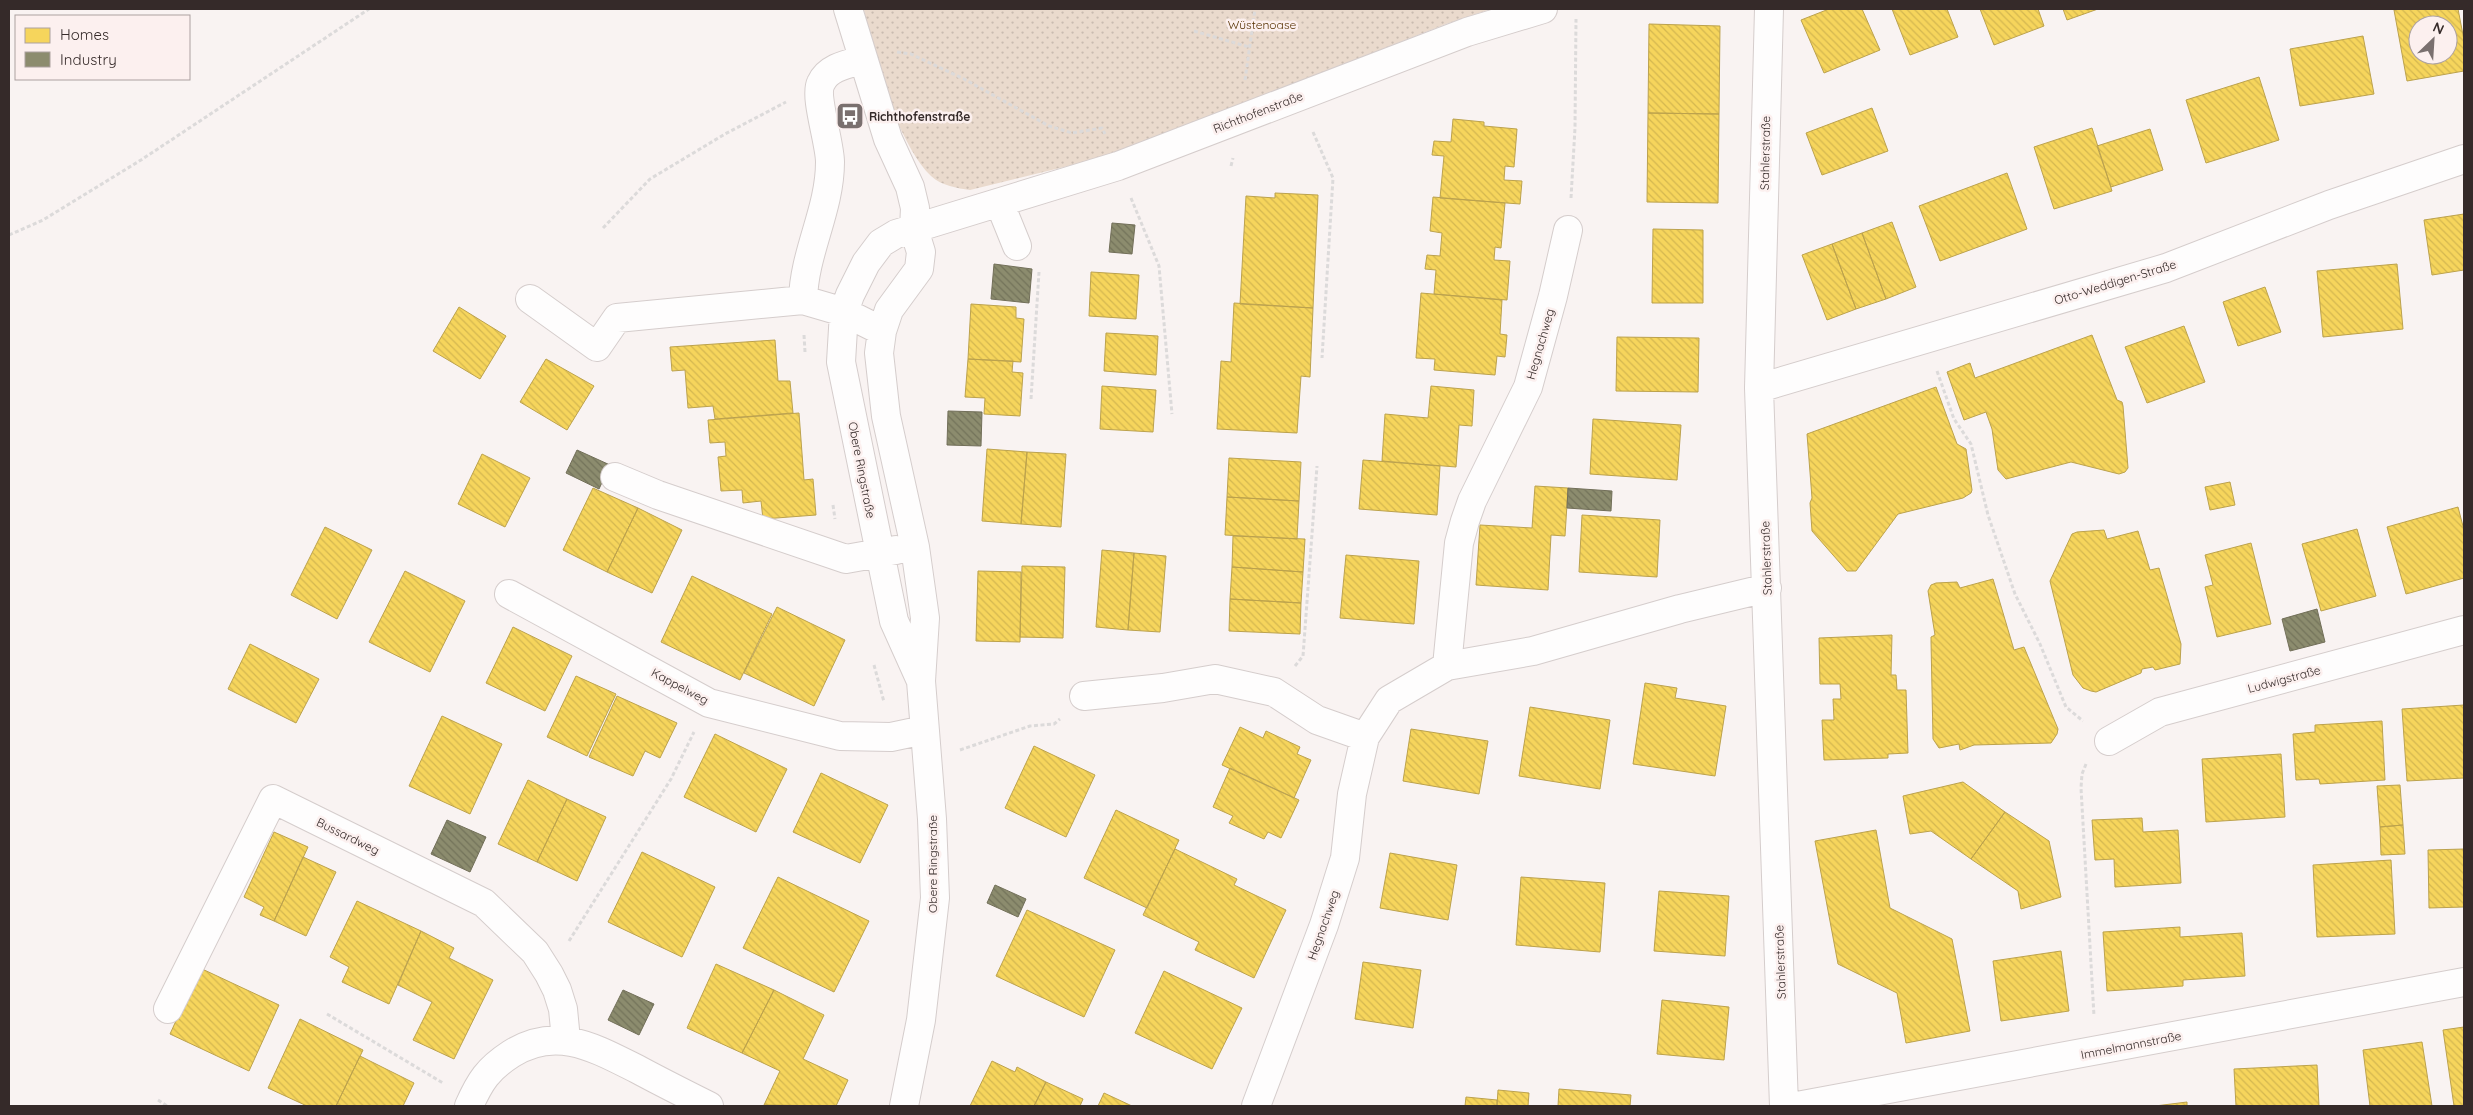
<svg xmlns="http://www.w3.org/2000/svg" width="2473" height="1115" font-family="Quicksand,sans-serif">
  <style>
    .park { fill: url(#park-dots) }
    .homes { fill: url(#homes-back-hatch); stroke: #bca24d; fill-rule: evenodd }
    .industry { fill: url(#industry-back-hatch); stroke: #726f59 }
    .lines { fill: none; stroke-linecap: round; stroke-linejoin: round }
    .minor-casing { stroke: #d5cdcc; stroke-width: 30 }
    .path { stroke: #dcdada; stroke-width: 3; stroke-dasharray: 4 2.5; stroke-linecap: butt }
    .minor { stroke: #fefdfd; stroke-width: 28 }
    .labels { text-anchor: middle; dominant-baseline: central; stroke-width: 5; stroke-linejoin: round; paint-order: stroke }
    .park-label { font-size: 12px; fill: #563100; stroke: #fcf0ef }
    .street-label { font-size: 12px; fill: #352a29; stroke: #fcf0ef }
    .poi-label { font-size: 12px; font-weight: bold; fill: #352a29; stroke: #fcf0ef; text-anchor: start }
  </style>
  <defs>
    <pattern id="park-dots" width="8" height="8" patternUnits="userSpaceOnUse" patternTransform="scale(1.25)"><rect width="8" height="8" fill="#eadacd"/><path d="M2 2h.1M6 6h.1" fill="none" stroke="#c9bbb0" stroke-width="1.8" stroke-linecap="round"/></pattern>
    <pattern id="homes-back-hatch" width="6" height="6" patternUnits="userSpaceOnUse" patternTransform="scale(1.25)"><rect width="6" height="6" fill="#f6d55c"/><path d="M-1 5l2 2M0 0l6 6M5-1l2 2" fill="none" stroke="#d4b750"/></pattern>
    <pattern id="industry-back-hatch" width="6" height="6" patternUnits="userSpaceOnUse" patternTransform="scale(1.25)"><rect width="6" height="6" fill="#8c8c6e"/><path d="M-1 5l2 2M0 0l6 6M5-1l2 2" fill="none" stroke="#73735a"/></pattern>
  </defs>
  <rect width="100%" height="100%" fill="#f9f3f2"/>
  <path class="park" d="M 864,9 L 1491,9 L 1446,24 L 1117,154 L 970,190 C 957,188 942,186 931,176 C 904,151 880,79 869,43 C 866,32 865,20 864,9 Z"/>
  <path class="homes" d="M 1829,9 L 1862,9 L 1880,50 L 1824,73 L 1801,20 Z
    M 1892,9 L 1947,9 L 1958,37 L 1910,55 Z
    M 1980,9 L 2038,9 L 2044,26 L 1994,45 Z
    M 2063,9 L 2098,9 L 2067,20 Z
    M 2402,9 L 2458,9 L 2464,40 L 2464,71 L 2407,81 L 2394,10 ZM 2418,25 L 2448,25 L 2448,55 L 2418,55 Z
    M 1649,24 L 1720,26 L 1719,114 L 1648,113 Z
    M 2363,36 L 2374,94 L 2300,106 L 2290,49 Z
    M 2259,77 L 2279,140 L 2206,163 L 2186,100 Z
    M 1872,108 L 1888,151 L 1822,175 L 1806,133 Z
    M 1648,113 L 1719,114 L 1718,203 L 1647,202 Z
    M 1453,119 L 1484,122 L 1484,126 L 1517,129 L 1514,167 L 1505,166 L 1504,180 L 1522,181 L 1520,204 L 1440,198 L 1444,156 L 1432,155 L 1434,141 L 1451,142 Z
    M 2092,128 L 2112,191 L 2054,209 L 2034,147 Z
    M 2150,129 L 2163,170 L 2111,187 L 2097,146 Z
    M 2007,173 L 2027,229 L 1940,261 L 1919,206 Z
    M 1275,193 L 1318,195 L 1313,308 L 1240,304 L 1246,196 L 1275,198 Z
    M 1433,197 L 1505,203 L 1501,248 L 1495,247 L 1494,260 L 1510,261 L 1507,300 L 1434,294 L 1436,270 L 1425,269 L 1427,255 L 1440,256 L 1442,233 L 1430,231 Z
    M 2464,214 L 2464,270 L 2432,275 L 2424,220 Z
    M 1892,222 L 1916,287 L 1886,299 L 1862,233 Z
    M 1653,229 L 1703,230 L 1703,303 L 1652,303 Z
    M 1862,233 L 1886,299 L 1856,309 L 1832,244 Z
    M 1832,244 L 1856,309 L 1827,320 L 1802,255 Z
    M 2397,264 L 2403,329 L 2323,337 L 2317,271 Z
    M 1091,272 L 1139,275 L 1136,319 L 1089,316 Z
    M 2265,287 L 2281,332 L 2238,346 L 2223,302 Z
    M 1421,293 L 1502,300 L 1500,334 L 1507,335 L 1505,357 L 1497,356 L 1495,375 L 1434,370 L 1435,359 L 1416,358 Z
    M 1234,303 L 1313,308 L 1310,377 L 1301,376 L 1297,433 L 1217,429 L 1221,361 L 1231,362 Z
    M 971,304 L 1016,307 L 1016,318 L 1024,319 L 1021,362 L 968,359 Z
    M 459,307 L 506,336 L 480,379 L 433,351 Z
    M 2184,326 L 2205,382 L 2147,403 L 2125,347 Z
    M 1106,333 L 1158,336 L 1156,375 L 1104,371 Z
    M 2092,335 L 2117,400 L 2122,402 L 2123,406 L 2128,468 L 2125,472 L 2119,474 L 2071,462 L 2006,479 L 1998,470 L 1992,429 L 1986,412 L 1964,420 L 1947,372 L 1970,363 L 1975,378 Z
    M 1617,337 L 1699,338 L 1698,392 L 1616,391 Z
    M 775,340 L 778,381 L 790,381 L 793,413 L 715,419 L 713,406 L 688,408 L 685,370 L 672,371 L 670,347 Z
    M 546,359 L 594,386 L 567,430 L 520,402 Z
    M 968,359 L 1013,361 L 1012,372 L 1023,373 L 1020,416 L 984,414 L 985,398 L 965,397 Z
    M 1102,386 L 1156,390 L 1153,432 L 1100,429 Z
    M 1431,386 L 1474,390 L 1472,426 L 1459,425 L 1456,467 L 1382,461 L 1385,414 L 1428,418 Z
    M 1936,387 L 1957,444 L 1966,449 L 1972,490 L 1971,493 L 1963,498 L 1898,514 L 1856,571 L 1847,571 L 1812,531 L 1810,503 L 1812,498 L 1807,434 Z
    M 799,413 L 804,480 L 813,479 L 816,515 L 763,519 L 761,501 L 743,503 L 742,490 L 721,491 L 718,457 L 726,456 L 725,442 L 710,443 L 708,420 Z
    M 1593,419 L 1681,425 L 1677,480 L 1590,474 Z
    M 987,449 L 1027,452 L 1021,524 L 982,521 Z
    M 1027,452 L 1066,454 L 1061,527 L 1021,524 Z
    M 482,454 L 530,478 L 505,527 L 458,504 Z
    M 1229,458 L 1301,462 L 1299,501 L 1227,497 Z
    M 1363,460 L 1440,466 L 1437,515 L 1359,509 Z
    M 2230,482 L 2235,505 L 2210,510 L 2205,487 Z
    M 1535,486 L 1568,488 L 1565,536 L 1551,535 L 1548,590 L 1476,585 L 1480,525 L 1532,528 Z
    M 593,488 L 638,508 L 607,572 L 563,550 Z
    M 1227,497 L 1299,501 L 1297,539 L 1225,535 Z
    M 2458,507 L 2464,530 L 2464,578 L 2406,594 L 2387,527 Z
    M 638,508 L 682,530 L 652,593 L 607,572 Z
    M 1582,515 L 1660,520 L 1657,577 L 1579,572 Z
    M 325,527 L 372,550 L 337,619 L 291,595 Z
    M 2357,529 L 2376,596 L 2321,611 L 2302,544 Z
    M 2104,530 L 2107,539 L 2138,531 L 2150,570 L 2159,568 L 2181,644 L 2180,664 L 2155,670 L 2153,667 L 2142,669 L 2141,673 L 2096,692 L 2091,691 L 2083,688 L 2073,675 L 2050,581 L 2072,534 L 2077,532 Z
    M 1233,536 L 1305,539 L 1303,572 L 1232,567 Z
    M 2251,543 L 2271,624 L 2217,637 L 2205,587 L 2213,585 L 2205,555 Z
    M 1102,550 L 1134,553 L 1128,630 L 1096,627 Z
    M 1134,553 L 1166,556 L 1160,632 L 1128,630 Z
    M 1346,555 L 1419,561 L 1414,624 L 1340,618 Z
    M 1022,566 L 1065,567 L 1063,638 L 1020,637 Z
    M 1232,567 L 1303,572 L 1301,603 L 1230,599 Z
    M 405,571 L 465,601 L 430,672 L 369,642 Z
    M 978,571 L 1021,572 L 1020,642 L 976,641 Z
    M 692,576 L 772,614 L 740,680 L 661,642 Z
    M 1993,579 L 2014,650 L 2024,647 L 2058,729 L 2057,734 L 2051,743 L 1974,745 L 1960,750 L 1959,744 L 1939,748 L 1933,739 L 1931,641 L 1931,637 L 1935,635 L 1928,591 L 1931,585 L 1936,583 L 1957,582 L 1960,588 Z
    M 1230,599 L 1301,603 L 1300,634 L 1229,631 Z
    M 777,607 L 845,640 L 814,706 L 744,673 Z
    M 513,627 L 572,656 L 545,711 L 486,683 Z
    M 1892,635 L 1891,675 L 1896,675 L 1897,690 L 1906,690 L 1908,753 L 1888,754 L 1888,758 L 1824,760 L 1822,720 L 1834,720 L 1833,699 L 1841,699 L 1840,684 L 1820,684 L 1819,638 Z
    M 250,644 L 319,679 L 296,723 L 228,689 Z
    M 576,676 L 616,694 L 587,756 L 547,737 Z
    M 1645,683 L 1677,688 L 1675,698 L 1726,706 L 1715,776 L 1633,764 Z
    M 617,696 L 677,723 L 660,758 L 645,751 L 633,776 L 589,757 Z
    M 2464,705 L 2464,778 L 2407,781 L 2402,709 Z
    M 1530,707 L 1610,720 L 1600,789 L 1519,776 Z
    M 442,716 L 502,744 L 470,814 L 409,786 Z
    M 2382,721 L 2385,780 L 2320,784 L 2319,779 L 2296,780 L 2293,734 L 2315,732 L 2315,725 Z
    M 1240,727 L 1263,738 L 1266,731 L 1300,747 L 1297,754 L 1311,760 L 1294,798 L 1222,765 Z
    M 1411,729 L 1488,741 L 1479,794 L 1403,781 Z
    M 715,734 L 787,769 L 756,832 L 684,797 Z
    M 1034,746 L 1095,775 L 1066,837 L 1005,808 Z
    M 2281,754 L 2285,817 L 2206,822 L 2202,759 Z
    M 1230,768 L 1299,800 L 1281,838 L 1268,832 L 1264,839 L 1229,823 L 1233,816 L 1213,807 Z
    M 821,773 L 888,805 L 860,863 L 793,832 Z
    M 528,780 L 567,799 L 537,862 L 498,844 Z
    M 1963,782 L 2005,812 L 1971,859 L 1931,831 L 1910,834 L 1903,796 Z
    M 2400,785 L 2403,825 L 2380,827 L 2377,786 Z
    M 567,799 L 606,817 L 577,881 L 537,862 Z
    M 1116,810 L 1179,840 L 1147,908 L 1084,878 Z
    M 2005,812 L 2049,841 L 2061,897 L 2021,909 L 2018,891 L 1971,859 Z
    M 2142,818 L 2143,832 L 2178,830 L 2181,883 L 2115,887 L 2114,859 L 2095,860 L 2092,820 Z
    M 2403,825 L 2405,854 L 2381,855 L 2380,827 Z
    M 1876,830 L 1890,908 L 1952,939 L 1970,1031 L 1906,1043 L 1897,993 L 1838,964 L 1815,841 Z
    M 274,832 L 308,847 L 274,921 L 260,915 L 264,907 L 244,897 Z
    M 1175,849 L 1237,879 L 1234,885 L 1286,910 L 1254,978 L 1195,950 L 1199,942 L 1143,915 Z
    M 2464,849 L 2464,907 L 2429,908 L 2428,850 Z
    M 642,852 L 715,887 L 682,957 L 608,922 Z
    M 1390,853 L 1457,865 L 1448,920 L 1380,908 Z
    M 303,857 L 336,872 L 306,936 L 274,921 Z
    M 2391,860 L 2395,934 L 2317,937 L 2313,865 Z
    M 778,877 L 869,921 L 834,992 L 743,948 Z
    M 1521,877 L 1605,883 L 1600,952 L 1516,945 Z
    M 1659,891 L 1729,896 L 1725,956 L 1654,951 Z
    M 357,901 L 421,931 L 389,1004 L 342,982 L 349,967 L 330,957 Z
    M 1027,910 L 1115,950 L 1084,1017 L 996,976 Z
    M 2180,927 L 2180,937 L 2242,933 L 2245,976 L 2183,980 L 2183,986 L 2107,991 L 2103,932 Z
    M 421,931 L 454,948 L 449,958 L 493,980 L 454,1059 L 413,1040 L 432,1002 L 398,985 Z
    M 2061,951 L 2069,1011 L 2001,1021 L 1993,961 Z
    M 1363,962 L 1421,970 L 1413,1028 L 1355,1019 Z
    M 716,964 L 774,990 L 742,1053 L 687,1028 Z
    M 200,968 L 279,1005 L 249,1071 L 170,1034 Z
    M 1164,971 L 1242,1008 L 1212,1069 L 1135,1033 Z
    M 774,990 L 824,1015 L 803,1059 L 848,1080 L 836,1106 L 764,1105 L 780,1071 L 742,1053 Z
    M 1662,1000 L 1729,1007 L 1724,1060 L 1657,1054 Z
    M 300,1019 L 363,1050 L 336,1106 L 307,1106 L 268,1088 Z
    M 2464,1027 L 2464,1106 L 2454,1106 L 2443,1030 Z
    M 2422,1042 L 2432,1106 L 2370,1106 L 2363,1050 Z
    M 360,1056 L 414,1083 L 403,1106 L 336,1106 Z
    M 992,1061 L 1015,1072 L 1017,1067 L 1046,1082 L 1034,1106 L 970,1106 Z
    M 2317,1065 L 2319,1106 L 2236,1106 L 2234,1069 Z
    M 1046,1082 L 1083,1099 L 1080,1106 L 1034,1106 Z
    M 1559,1089 L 1631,1095 L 1630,1106 L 1558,1106 Z
    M 1498,1090 L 1529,1093 L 1528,1106 L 1497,1106 Z
    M 1104,1093 L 1132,1106 L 1098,1106 Z
    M 1466,1097 L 1497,1100 L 1497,1106 L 1465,1106 Z
    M 2187,1102 L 2187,1106 L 2155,1106 Z"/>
  <path class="industry" d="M 1112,223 L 1135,225 L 1132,254 L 1109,252 Z
    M 994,264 L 1032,269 L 1029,303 L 991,299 Z
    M 948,411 L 982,412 L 981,446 L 947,445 Z
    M 577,450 L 610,465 L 599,489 L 566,473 Z
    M 1568,488 L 1612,491 L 1611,511 L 1567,508 Z
    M 2317,609 L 2325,642 L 2290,651 L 2282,619 Z
    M 447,820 L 486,837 L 470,872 L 431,854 Z
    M 995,885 L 1026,899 L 1018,917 L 987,903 Z
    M 623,990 L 654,1004 L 639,1035 L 608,1020 Z"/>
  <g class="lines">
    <defs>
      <path id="minor" d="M 848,9 L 888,139 L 910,187 L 915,208 L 914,229 L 921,252 L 919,269 L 889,310 L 882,331 L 879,353 L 886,416 L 915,547 L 925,618 L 921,681 L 932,819 L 935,898 L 921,1020 L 904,1106
        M 1769,9 L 1759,388 L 1784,1106
        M 1000,204 L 1017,246
        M 530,299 L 597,347 L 617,318 L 803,300 L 844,312 L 882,331
        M 803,300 C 804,252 830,210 830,162 C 830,143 814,96 821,83 C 828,67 848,64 863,60
        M 1759,388 L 2166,268 L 2329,205 L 2464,159
        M 615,477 L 658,495 L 846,559 L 896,550
        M 509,594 L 709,703 L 840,736 L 891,737 L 924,730
        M 1447,666 L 1459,543 L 1465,521 L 1472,501 L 1528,387 L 1553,296 L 1568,230
        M 921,681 L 894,621 L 841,362 L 844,312 L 850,295 L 866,263 L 881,243 L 896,234 L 1118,166 L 1467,32 L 1543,9
        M 1084,696 L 1163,688 L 1215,679 L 1274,692 L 1317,720 L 1365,737
        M 2109,741 L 2160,712 L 2464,630
        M 168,1009 L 273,799 L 484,903 L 535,952 L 549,974 L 557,990 L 563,1009 L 566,1040
        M 469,1106 C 480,1081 488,1069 511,1054 C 556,1025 595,1048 637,1069 C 661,1082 685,1094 709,1106
        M 1256,1106 L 1324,925 L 1345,858 L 1352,794 L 1365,737 L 1389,700 L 1447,666 L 1533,651 L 1680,609 L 1767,588
        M 1797,1106 L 2464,982"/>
    </defs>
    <use href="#minor" class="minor-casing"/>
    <path class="path" d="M 1194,31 L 1249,47
      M 897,52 L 911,54 L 964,79 L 1049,126 L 1072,133 L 1102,128 L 1105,134
      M 1245,80 L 1255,9
      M 1313,132 L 1333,178 L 1322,358
      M 1231,166 L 1233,158
      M 1131,198 L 1159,266 L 1172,414
      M 1571,198 L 1575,128 L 1576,19
      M 603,228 L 650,179 L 725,134 L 786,102
      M 9,235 L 43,220 L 141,160 L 369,9
      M 804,335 L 805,352
      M 1937,371 L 1954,419 L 1971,444 L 1988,515 L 2015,594 L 2040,644 L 2066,707 L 2083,721
      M 1031,399 L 1039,272
      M 833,505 L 835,519
      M 874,665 L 884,702
      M 1295,666 L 1303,656 L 1317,466
      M 960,750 L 1030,726 L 1054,724 L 1060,719
      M 2086,764 L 2082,774 L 2081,788 L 2094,1016
      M 569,941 L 671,779 L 694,732
      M 327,1014 L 443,1083
      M 158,1100 L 167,1106"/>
    <use href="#minor" class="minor"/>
  </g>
  <defs>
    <symbol id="bus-square" viewBox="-11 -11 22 22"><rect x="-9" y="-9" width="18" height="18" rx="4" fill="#7a706f" stroke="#fcf0ef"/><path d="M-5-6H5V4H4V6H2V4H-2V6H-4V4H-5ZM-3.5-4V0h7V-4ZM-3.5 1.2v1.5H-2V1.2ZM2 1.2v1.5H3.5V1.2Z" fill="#fff"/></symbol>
  </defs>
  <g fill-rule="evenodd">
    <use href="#bus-square" x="834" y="100" width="32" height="32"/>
  </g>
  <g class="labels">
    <g class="park-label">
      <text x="1262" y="24">Wüstenoase</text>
    </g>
    <g class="street-label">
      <text transform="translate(1258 112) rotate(-21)">Richthofenstraße</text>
      <text transform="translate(1765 153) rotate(-89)">Stahlerstraße</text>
      <text transform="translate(2115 282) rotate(-17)">Otto-Weddigen-Straße</text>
      <text transform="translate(1540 344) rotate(-74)">Hegnachweg</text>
      <text transform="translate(862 470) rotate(79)">Obere Ringstraße</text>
      <text transform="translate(1766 558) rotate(-92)">Stahlerstraße</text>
      <text transform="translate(2284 679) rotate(-15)">Ludwigstraße</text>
      <text transform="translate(680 686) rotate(28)">Kappelweg</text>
      <text transform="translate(348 836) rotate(26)">Bussardweg</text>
      <text transform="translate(932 864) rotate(-90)">Obere Ringstraße</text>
      <text transform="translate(1323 925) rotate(-71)">Hegnachweg</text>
      <text transform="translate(1780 962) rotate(-92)">Stahlerstraße</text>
      <text transform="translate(2131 1045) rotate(-11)">Immelmannstraße</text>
    </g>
    <g class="poi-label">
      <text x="869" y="116">Richthofenstraße</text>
    </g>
  </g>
  <rect width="2473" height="1115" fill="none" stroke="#352a29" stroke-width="20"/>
  <rect x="15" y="15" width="175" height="65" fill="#fcf0ef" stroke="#aca1a0"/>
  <rect x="25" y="28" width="25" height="15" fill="#f6d55c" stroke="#aca1a0"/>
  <text x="60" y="40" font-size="15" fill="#352a29">Homes</text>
  <rect x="25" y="52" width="25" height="15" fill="#8c8c6e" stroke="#aca1a0"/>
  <text x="60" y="65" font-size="15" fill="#352a29">Industry</text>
  <g transform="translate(2433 40) rotate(25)"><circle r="24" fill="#fcf0ef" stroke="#aca1a0"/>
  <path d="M0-4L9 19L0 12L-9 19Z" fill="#7a706f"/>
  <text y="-8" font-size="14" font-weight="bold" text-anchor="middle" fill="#352a29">N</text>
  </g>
</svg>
